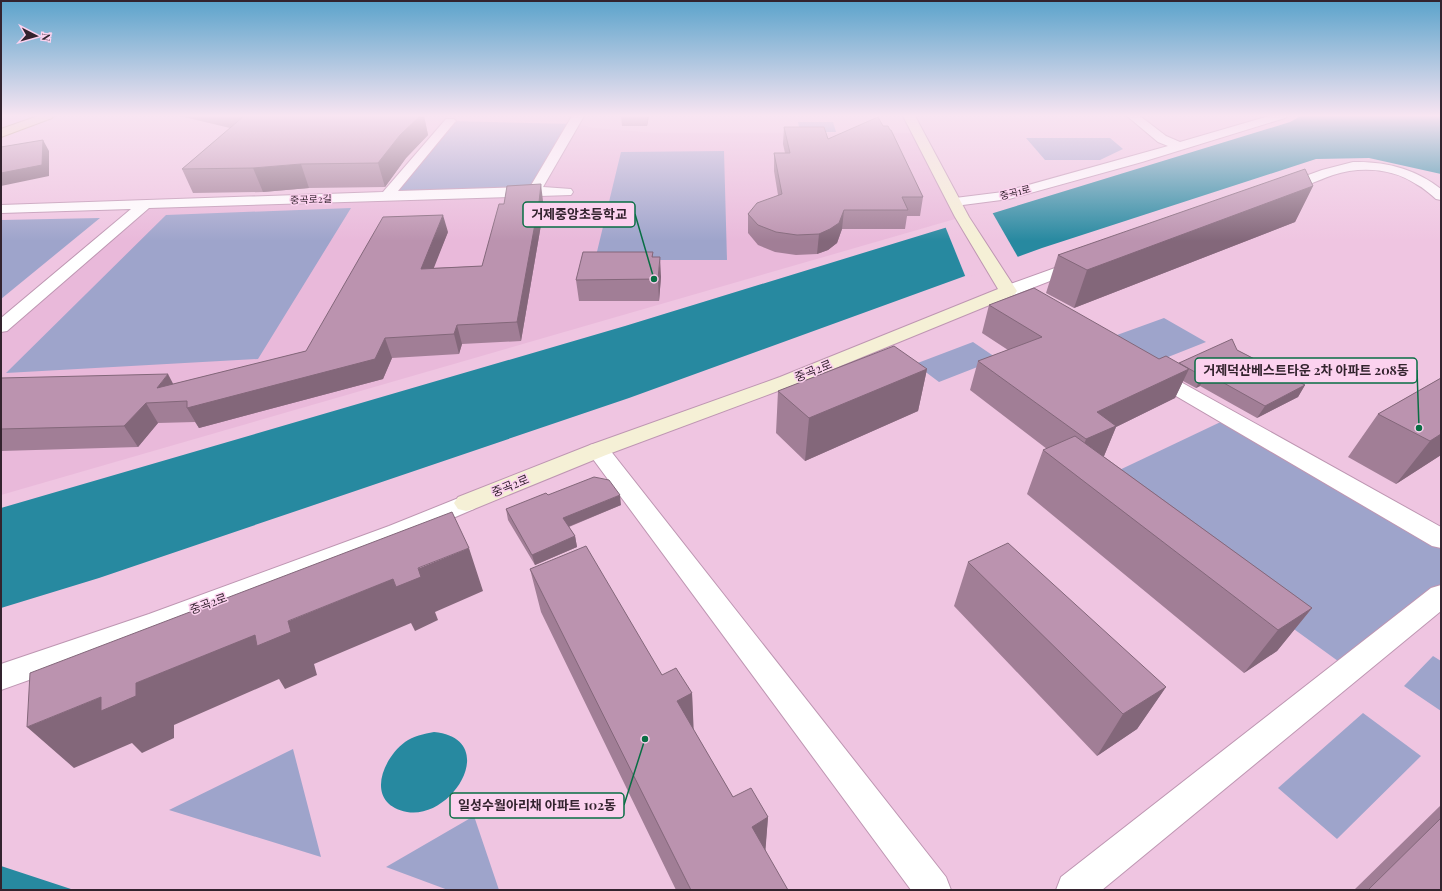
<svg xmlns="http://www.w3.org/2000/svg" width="1442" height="891" font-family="'Playfair Display','Noto Sans KR',serif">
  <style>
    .built { fill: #e9b9da }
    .green { fill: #9ea4cb }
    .water { fill: #2789a0 }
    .pier { fill: #efc5e1 }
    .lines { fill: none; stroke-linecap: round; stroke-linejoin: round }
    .street-casing { stroke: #be96b2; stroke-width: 2 }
    .secondary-casing { stroke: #be96b2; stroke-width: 2 }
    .primary-casing { stroke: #a2915e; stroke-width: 2 }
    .street { fill: #fff; fill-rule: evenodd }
    .secondary { fill: #f5f0d6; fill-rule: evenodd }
    .primary { fill: #ebe0ae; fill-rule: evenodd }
    .wall { fill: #a17e96 }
    .shaded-wall { fill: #83677a }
    .building { fill: #bb93af; stroke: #83677a }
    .labels { text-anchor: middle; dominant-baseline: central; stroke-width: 3; stroke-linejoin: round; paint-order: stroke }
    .far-street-label { font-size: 10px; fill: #33232e; stroke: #fcd2ef }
    .street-label { font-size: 12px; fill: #33232e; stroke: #fcd2ef }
    .leader { fill: none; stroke: #096e44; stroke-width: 1.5 }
    .callout-dot { fill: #096e44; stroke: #fcd2ef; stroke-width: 1.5 }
    .callout { fill: #fcd2ef; stroke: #096e44; stroke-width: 1.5 }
    .callout-label { font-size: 13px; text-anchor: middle; font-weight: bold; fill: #33232e }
  </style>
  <rect width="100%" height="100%" fill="#efc5e1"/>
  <path class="built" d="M 575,124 L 595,128 L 654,133 L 918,133 L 962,217 L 1,495 L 1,324 L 145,204 L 386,197 Z"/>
  <path class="green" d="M 450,121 L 575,124 L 534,191 L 386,197 Z
    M 798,122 L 833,122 L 836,132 L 800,132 Z
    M 1026,138 L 1110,138 L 1123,149 L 1100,160 L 1045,160 Z
    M 724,151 L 727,260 L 595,260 L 621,152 Z
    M 351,208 L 258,359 L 6,373 L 166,215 Z
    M 100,218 L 1,299 L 1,220 Z
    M 1164,318 L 1206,342 L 1158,361 L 1117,335 Z
    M 973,342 L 998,359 L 939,382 L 915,364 Z
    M 1229,418 L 1441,539 L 1441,596 L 1349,669 L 1092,483 Z
    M 1433,656 L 1441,661 L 1441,711 L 1404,686 Z
    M 1363,713 L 1421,756 L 1337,839 L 1278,788 Z
    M 293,749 L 321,857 L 169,810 Z
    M 474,816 L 499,890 L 448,890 L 386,867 Z"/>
  <path class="water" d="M 1301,116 L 1441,116 L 1441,174 L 1369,158 L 1316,159 L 1042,248 L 629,398 L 99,578 L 1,608 L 1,508 L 625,326 L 1290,122 Z
    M 434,732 C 501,739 453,820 407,812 C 365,804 381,760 405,742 C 413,736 424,734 434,732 Z
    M 1,866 L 74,890 L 1,890 Z"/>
  <path class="pier" d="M 992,212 L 1019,259 L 966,278 L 945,226 Z"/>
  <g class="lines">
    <defs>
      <path id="street" d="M 572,116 L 584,116 L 543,187 L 571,189 L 573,192 L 571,195 L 149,208 L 7,331 L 1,332 L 1,318 L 131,209 L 1,213 L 1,205 L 383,192 L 446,119 L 454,119 L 456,121 L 454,123 L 398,191 L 530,187 Z
        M 1127,116 L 1140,116 L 1166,136 L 1180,142 L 1269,116 L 1287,116 L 1285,118 L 1142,162 L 1009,199 L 955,206 L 950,205 L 948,202 L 950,199 L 955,198 L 1003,192 L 1168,146 L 1158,142 Z
        M 1353,162 C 1385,161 1416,169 1441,189 L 1441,200 L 1436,199 C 1430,194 1424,188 1416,184 C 1392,168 1360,166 1333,175 C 1316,181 1300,189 1283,193 L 1278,192 L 1276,189 L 1278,186 L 1322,170 Z
        M 1080,259 L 1086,261 L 1088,264 L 1086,267 L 1014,295 L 1008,296 L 1002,295 L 999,291 L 1002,287 Z
        M 1154,369 L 1161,371 L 1441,527 L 1441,548 L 1432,546 L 1147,379 L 1144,375 L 1147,371 Z
        M 598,443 L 606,445 L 946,877 L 951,890 L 911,890 L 590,455 L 587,450 L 590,445 Z
        M 466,495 L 474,497 L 478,503 L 474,509 C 320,576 160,633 1,690 L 1,664 L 149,614 L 389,526 Z
        M 1441,585 L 1441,611 L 1102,890 L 1056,890 L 1061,877 L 1431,588 Z"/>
      <path id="secondary" d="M 903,116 L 915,116 L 969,217 L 1017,291 L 1014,295 L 794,385 L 606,455 L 474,509 L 466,511 L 458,509 L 454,503 L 458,497 L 590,445 L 780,377 L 998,289 L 955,217 Z"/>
      <path id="primary" d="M 38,116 L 54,116 L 52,118 L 1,137 L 1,129 Z"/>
    </defs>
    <use href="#street" class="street-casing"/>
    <use href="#secondary" class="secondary-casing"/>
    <use href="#primary" class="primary-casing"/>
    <use href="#street" class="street"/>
    <use href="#secondary" class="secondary"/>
    <use href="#primary" class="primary"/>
  </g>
  <path class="wall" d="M 180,116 L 424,116 L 428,135 L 406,158 L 385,187 L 309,188 L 263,192 L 193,193 L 182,169 L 230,128 Z
    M 621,116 L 649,116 L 647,126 L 622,126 Z
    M 883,126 L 923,197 L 920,216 L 907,216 L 905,229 L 842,229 L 837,243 L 828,250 L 817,254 L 796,255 L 775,252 L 758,245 L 748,233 L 748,214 L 778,195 L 774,171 L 774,153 L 785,153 L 783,144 L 784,127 L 828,139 Z
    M 1313,186 L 1295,222 L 1074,308 L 1046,293 L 1058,255 Z
    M 543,201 L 542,219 L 521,341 L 462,344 L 459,354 L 392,358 L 383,379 L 199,428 L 195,422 L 158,423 L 138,447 L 1,451 L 1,378 L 173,384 L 306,351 L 448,232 L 433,268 L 482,266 Z
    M 653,252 L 653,257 L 661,277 L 659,301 L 579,301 L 576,280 Z
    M 989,305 L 1159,359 L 1179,363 L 1237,350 L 1305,385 L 1298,397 L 1257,418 L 1200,386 L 1196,388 L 1183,381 L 1175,398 L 1116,427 L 1104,456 L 1103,456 L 1312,608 L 1277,651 L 1244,673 L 1027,494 L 1043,450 L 1047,449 L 970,390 L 978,361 L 1008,350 L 982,333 Z
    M 927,369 L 918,411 L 805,461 L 776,433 L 778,391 Z
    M 1441,378 L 1441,455 L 1396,484 L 1348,457 L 1378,414 Z
    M 548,495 L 621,505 L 569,527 L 575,536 L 577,547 L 535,565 L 508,520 L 506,509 Z
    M 968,562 L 1166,687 L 1137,729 L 1097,756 L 954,606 Z
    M 530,569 L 662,675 L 692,693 L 693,729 L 733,797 L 768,817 L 765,851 L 788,890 L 676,890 L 541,612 Z
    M 1441,805 L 1441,890 L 1354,890 Z"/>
  <path class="shaded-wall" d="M 420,116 L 424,116 L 428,135 L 406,158 L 385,187 L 378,163 L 400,135 Z
    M 647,116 L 649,116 L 647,126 Z
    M 43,140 L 49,151 L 49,176 L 1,186 L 1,173 Z
    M 301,164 L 309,188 L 263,192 L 253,168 Z
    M 541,184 L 543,201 L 542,219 L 521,341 L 517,322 Z
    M 1313,186 L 1295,222 L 1074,308 L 1087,270 Z
    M 844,210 L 842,229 L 837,243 L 828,250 L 817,254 L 819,234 Z
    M 443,215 L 448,232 L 426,288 L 421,269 Z
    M 660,257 L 661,277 L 659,301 L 658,279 Z
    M 457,325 L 462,344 L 459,354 L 454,334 Z
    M 385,338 L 392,358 L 383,379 L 199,428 L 187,408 Z
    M 927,369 L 918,411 L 805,461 L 809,418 Z
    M 1189,369 L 1175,398 L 1116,427 L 1104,456 L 1074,469 L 1097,412 Z
    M 1206,373 L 1200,386 L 1196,388 L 1202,376 Z
    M 168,374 L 179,395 L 157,388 Z
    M 1305,385 L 1298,397 L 1257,418 L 1265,406 Z
    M 146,403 L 158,423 L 138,447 L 124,426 Z
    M 1441,434 L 1441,455 L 1396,484 L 1430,441 Z
    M 620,495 L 621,505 L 565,528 L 563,518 Z
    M 575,536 L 577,547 L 535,565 L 532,555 Z
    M 469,548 L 483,591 L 435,612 L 438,620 L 415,631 L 411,623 L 314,664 L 317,675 L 285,689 L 279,679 L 174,725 L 174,738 L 142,753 L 132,743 L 74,768 L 27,727 Z
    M 1312,608 L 1277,651 L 1244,673 L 1278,630 Z
    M 1166,687 L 1137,729 L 1097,756 L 1123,714 Z
    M 692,693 L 694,736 L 677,701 Z
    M 768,817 L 765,856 L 752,827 Z"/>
  <path class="building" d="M 244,116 L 420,116 L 400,135 L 378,163 L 301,164 L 253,168 L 182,169 Z
    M 878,117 L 883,126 L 888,126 L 890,130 L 891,130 L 923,197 L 902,197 L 908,210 L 844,210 L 839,223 L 830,229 L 819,234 L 797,235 L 776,232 L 758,225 L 748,214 L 757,203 L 782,194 L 774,153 L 790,153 L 784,127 L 824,127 L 828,139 Z
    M 43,140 L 42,165 L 1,173 L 1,147 Z
    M 1305,169 L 1313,186 L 1087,270 L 1058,255 Z
    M 541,184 L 539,202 L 517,322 L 457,325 L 454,334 L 385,338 L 375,359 L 187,408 L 187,401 L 146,403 L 124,426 L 1,429 L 1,378 L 168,374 L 157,388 L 306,351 L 383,217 L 443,215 L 421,269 L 482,266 L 499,204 L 504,204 L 507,186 Z
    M 583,252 L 653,252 L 652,257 L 660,257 L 658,279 L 576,280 Z
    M 1034,288 L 1159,359 L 1166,356 L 1189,369 L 1097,412 L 1116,426 L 1086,439 L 978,361 L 1042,337 L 989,305 Z
    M 1232,339 L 1237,350 L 1305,385 L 1265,406 L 1206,373 L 1202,376 L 1179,363 Z
    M 894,346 L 927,369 L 809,418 L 778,391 Z
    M 1441,378 L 1441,434 L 1430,441 L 1378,414 Z
    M 1075,436 L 1312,608 L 1278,630 L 1043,450 Z
    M 594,477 L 609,480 L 620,495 L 563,518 L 575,536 L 532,555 L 506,509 L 546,493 L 548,495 Z
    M 452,512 L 469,548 L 418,568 L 421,577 L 396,587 L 393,579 L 288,621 L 291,632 L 257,646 L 255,635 L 136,683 L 136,696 L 101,711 L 101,697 L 27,727 L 30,673 Z
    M 1008,543 L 1166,687 L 1123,714 L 968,562 Z
    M 586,546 L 662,675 L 676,668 L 692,693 L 677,701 L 733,797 L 751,788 L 768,817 L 752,827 L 788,890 L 691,890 L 530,569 Z
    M 1441,818 L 1441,890 L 1368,890 Z"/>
  <linearGradient id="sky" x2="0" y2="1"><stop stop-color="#5ba3cb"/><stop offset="0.48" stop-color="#f8e5f2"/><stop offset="1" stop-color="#f8e5f2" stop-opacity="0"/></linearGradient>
  <rect width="1442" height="241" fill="url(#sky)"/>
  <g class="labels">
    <g class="far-street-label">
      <text transform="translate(1015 192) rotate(-14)">중곡1로</text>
      <text transform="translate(311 199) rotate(-2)">중곡로2길</text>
    </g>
    <g class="street-label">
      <text transform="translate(813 370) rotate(-22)">중곡2로</text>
      <text transform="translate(510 485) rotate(-22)">중곡2로</text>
      <text transform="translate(208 603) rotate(-20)">중곡2로</text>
    </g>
  </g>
  <path class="leader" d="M654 279L635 214M1419 428L1417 370M645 739L624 805"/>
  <g class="callout-dot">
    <circle cx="654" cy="279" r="4"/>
    <circle cx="1419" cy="428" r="4"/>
    <circle cx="645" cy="739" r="4"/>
  </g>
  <g class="callout">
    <rect x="523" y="202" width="112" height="25" rx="4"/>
    <rect x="1195" y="358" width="222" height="25" rx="4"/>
    <rect x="450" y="793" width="174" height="25" rx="4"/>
  </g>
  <g class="callout-label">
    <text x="579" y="219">거제중앙초등학교</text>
    <text x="1306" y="375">거제덕산베스트타운 2차 아파트 208동</text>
    <text x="537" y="810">일성수월아리채 아파트 102동</text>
  </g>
  <rect width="1442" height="891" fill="none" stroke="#33232e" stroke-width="4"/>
  <g transform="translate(36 36) rotate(96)" stroke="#fcd2ef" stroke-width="3" paint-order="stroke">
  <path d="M0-3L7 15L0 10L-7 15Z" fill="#33232e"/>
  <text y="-6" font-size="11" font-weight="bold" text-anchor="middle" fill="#33232e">N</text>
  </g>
</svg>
